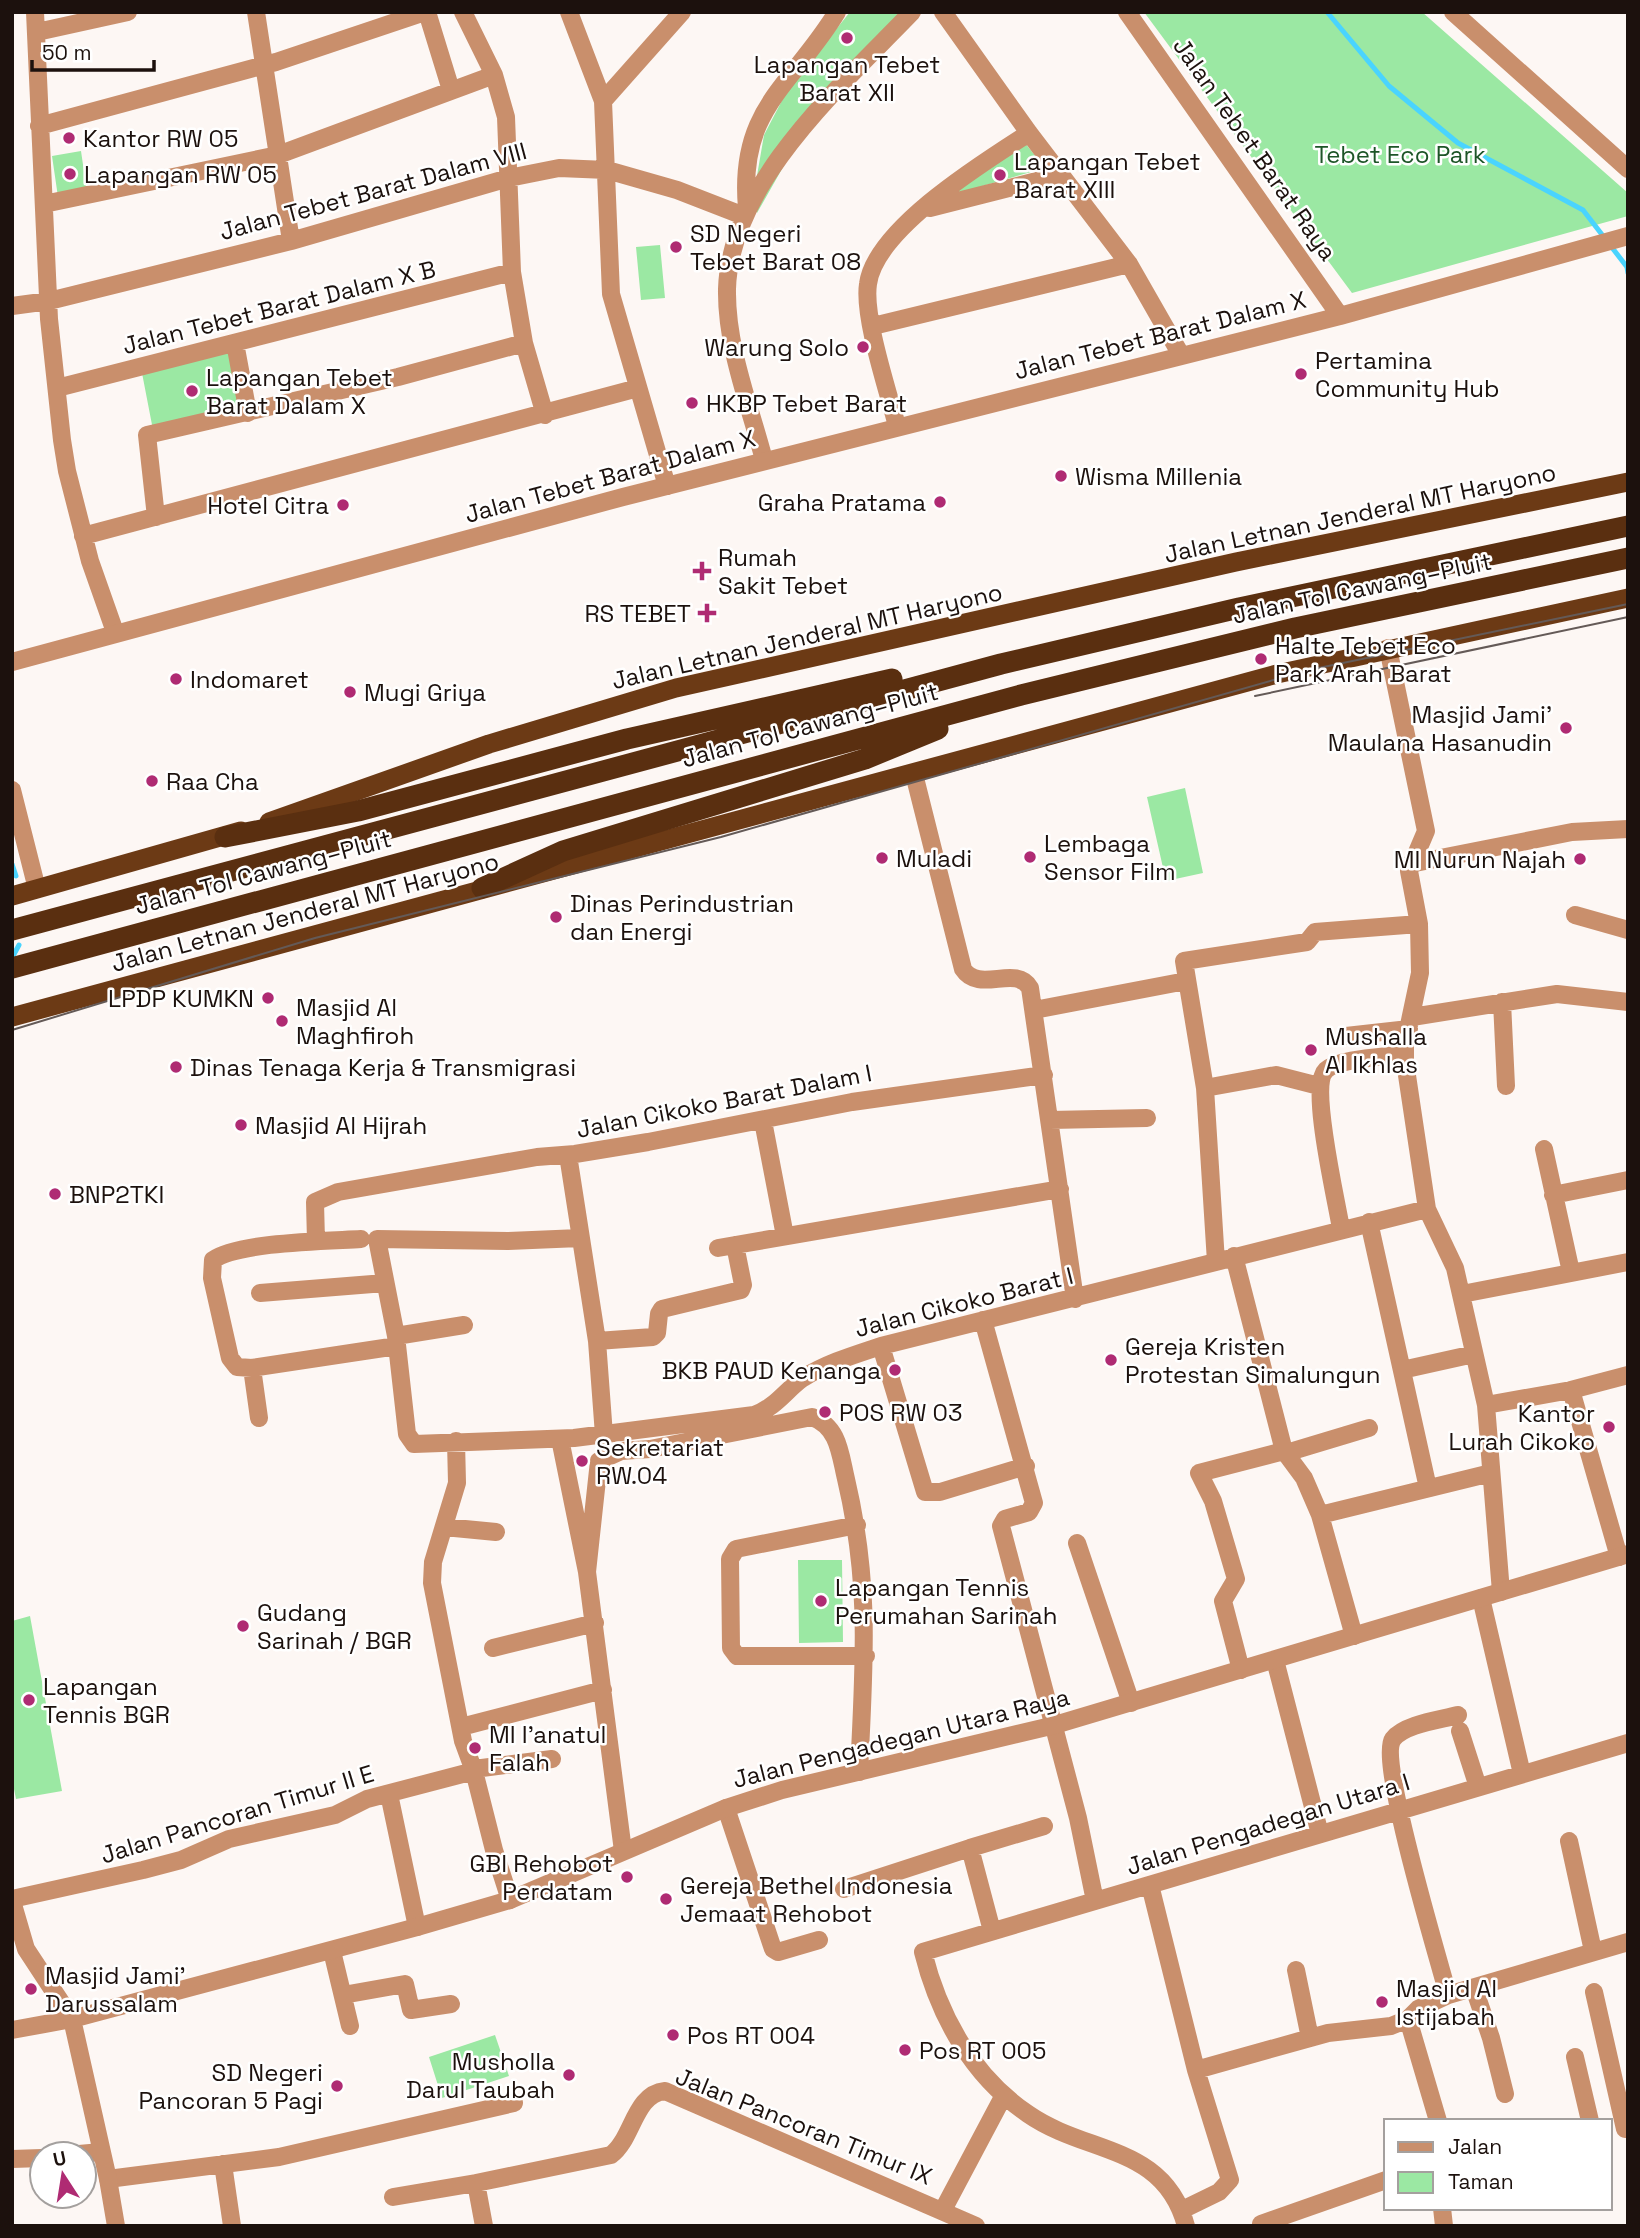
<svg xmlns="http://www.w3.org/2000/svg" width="1640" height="2238" font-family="'Space Grotesk',sans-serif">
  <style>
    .green { fill: #9be8a3 }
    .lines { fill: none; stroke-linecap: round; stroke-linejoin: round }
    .stream { stroke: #4ad4fe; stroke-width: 5 }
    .minor { stroke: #c98f6c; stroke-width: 18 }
    .tertiary { stroke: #c98f6c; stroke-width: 18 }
    .trunk { stroke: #6c3a15; stroke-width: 19 }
    .motorway { stroke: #5a2f10; stroke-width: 21 }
    .tram { stroke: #645a57; stroke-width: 2 }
    .poi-dot { fill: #af2b73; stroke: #fff; stroke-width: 2.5 }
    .labels { text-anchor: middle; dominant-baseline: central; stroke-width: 5; stroke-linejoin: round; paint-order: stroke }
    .poi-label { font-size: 24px; fill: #1c110d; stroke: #fff; text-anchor: start }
    .street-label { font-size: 24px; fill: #1c110d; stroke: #fff }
    .park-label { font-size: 24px; fill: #1d5527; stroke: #fff }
  </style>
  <rect width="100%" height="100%" fill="#fdf7f4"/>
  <path class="green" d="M 850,12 L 909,12 L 808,123 L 757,213 L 753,199 L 764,135 L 788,89 Z
    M 1144,12 L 1422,12 L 1628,193 L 1628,216 L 1352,293 Z
    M 1025,143 L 1045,168 L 941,198 Z
    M 81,151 L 87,192 L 58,197 L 52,156 Z
    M 660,245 L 665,298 L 641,300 L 636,247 Z
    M 228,352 L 243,409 L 153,430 L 142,373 Z
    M 1185,788 L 1203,873 L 1166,881 L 1147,797 Z
    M 798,1560 L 842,1560 L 843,1642 L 799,1643 Z
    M 30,1616 L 62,1791 L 16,1799 L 12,1779 L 12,1621 Z
    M 495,2035 L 509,2076 L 442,2098 L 429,2057 Z"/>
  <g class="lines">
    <path class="stream" d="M 1327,12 L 1389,86 L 1458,143 L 1583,210 L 1627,267 L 1628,273
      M 12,864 L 16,876
      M 13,956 L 19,945"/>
    <path class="minor" d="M 35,12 L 49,319 L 62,440 L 67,471 L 90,561 L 115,632
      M 256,12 L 291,241
      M 427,12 L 451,90
      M 463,12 L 494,75 L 506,117 L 512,272 L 524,343 L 545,415
      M 569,12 L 603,101 L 611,294 L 667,486
      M 943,12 L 1029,133 L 1129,264 L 1181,355
      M 37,32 L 128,12
      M 603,101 L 682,12
      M 39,126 L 276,62 L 425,12
      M 44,204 L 278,155 L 494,75
      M 747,208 C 738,108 792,86 837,12
      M 930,208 L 1060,175
      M 12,306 L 49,301 L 291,241 L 509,178 L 559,168 L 607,170 L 677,190 L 744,216
      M 873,326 L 1129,264
      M 235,343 L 248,413
      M 57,388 L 512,272
      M 897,426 C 888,391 863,317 868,284 C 875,229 984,162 1029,133
      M 764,460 C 750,406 726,347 727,289 C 730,182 842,85 912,12
      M 156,517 L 147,435 L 398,377 L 524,343
      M 83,536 L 638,388
      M 1388,648 L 1426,831 L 1409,871 L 1419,924 L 1420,973 L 1405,1044 L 1405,1062 L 1427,1209 L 1455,1268 L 1486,1405 L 1501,1592
      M 914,774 L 963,969 C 979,994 1016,964 1030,988 L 1075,1299
      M 1410,864 L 1572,832 L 1628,829
      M 1575,915 L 1628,930
      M 1502,1002 L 1506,1086
      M 1034,1010 L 1186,981
      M 1412,1017 L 1557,994 L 1628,1002
      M 1346,1036 L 1409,1029
      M 1205,1088 L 1276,1075 L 1319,1086
      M 1050,1120 L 1147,1118
      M 763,1121 L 785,1236
      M 1544,1149 L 1571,1272
      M 568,1155 L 597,1341 L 604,1435
      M 1553,1195 L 1628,1180
      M 1369,1222 L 1428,1488
      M 1341,1229 C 1337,1202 1309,1086 1326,1070 C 1339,1058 1386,1057 1404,1054
      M 580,1238 L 508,1241 L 377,1239 L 396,1336 L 407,1434 L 414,1444 L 574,1438 L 754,1415 C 775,1408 786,1390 803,1378 C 827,1363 854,1355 881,1346 L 1427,1209
      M 361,1239 C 328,1241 237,1242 213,1260 L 212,1278 L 230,1358 L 237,1367 L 252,1368 L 397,1346
      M 316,1241 L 315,1202 L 338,1192 L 537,1157 L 575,1154 L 648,1142 L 852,1102 L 1044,1075
      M 718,1248 L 1060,1189
      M 1234,1256 L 1284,1451 L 1304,1478 L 1320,1515 L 1354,1636
      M 1216,1262 L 1205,1088 L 1184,961 L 1307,942 L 1315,932 L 1419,924
      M 260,1293 L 385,1283
      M 1462,1294 L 1628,1262
      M 983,1320 L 1034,1503 L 1029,1512 L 1005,1519 L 1001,1526 L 1078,1818 L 1095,1901
      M 396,1336 L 464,1325
      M 597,1341 L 653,1337 L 657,1333 L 659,1314 L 662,1309 L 741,1290 L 743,1285 L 735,1245
      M 881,1346 L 925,1492 L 940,1492 L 1026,1466
      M 252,1368 L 259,1418
      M 1402,1370 L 1474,1354
      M 1571,1390 L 1619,1557
      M 1486,1405 L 1571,1390 L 1628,1375
      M 560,1439 L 587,1572 L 623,1851
      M 456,1441 L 457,1483 L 433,1562 L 432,1583 L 463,1741 L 474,1771 L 494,1850 L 510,1900
      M 1286,1453 L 1369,1428
      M 1320,1515 L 1491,1473
      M 857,1525 L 736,1549 L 730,1559 L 731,1648 L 737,1656 L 866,1656
      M 444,1527 L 496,1532
      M 1077,1543 L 1131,1703
      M 587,1572 L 599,1461 L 621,1451 L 650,1449 L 812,1417 C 839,1427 840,1454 846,1479 C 871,1585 864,1665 859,1772
      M 1481,1598 L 1522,1774
      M 493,1648 L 595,1623
      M 1275,1660 L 1320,1834
      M 1241,1670 L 1223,1601 L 1236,1579 L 1213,1501 L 1199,1473 L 1284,1451
      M 461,1727 L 603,1690
      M 1460,1731 L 1478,1787
      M 474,1769 L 552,1759
      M 389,1794 L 417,1927
      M 726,1808 L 773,1949 L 778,1952 L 819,1940
      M 1569,1841 L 1593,1951
      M 1150,1885 L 1196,2070 L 1230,2180 L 1219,2192 L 1182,2210
      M 844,1889 L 970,1848
      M 12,1899 L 143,1870 L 181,1860 L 229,1839 L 335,1815 L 367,1799 L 474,1771
      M 992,1931 L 970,1848 L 1044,1826
      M 332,1951 L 350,2026
      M 1296,1970 L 1310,2038
      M 1474,1988 L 1491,2038 L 1505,2094
      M 1594,1992 L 1625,2129
      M 343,1995 L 405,1984 L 411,2010 L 451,2004
      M 1448,1995 C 1439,1960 1378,1760 1393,1739 C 1405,1724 1440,1720 1458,1715
      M 1408,2019 L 1438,2121
      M 12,2030 L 72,2019
      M 1575,2057 L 1590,2121
      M 1196,2070 L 1328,2033 L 1391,2026 L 1408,2019 L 1418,2009 L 1448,1995 L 1628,1942
      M 79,2154 L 101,2152
      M 12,2159 L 42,2158
      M 223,2164 L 232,2226
      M 108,2179 L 279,2157 L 514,2103
      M 393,2197 L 476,2183
      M 1442,2208 L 1444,2226
      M 943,2210 L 1004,2095
      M 1261,2224 L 1386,2180
      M 484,2226 L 476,2183 L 611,2155 C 633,2139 634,2094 665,2091 L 976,2226
      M 1186,2226 C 1164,2144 1087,2155 1028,2114 C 972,2076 939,2016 923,1952 L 1628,1743"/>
    <path class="tertiary" d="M 1127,12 L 1340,316
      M 1453,12 L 1628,169
      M 12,662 L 623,497 L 1340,316 L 1628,236
      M 12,790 L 37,889
      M 12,1901 L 26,1949 L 72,2019 L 108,2179 L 116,2226
      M 72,2019 L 417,1927 L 510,1900 L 726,1808 L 782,1790 L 1051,1726 L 1628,1554"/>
    <path class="trunk" d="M 269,822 L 489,744 L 676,688 L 1236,562 L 1628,482
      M 12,896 L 241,831
      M 12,1017 L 1277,674 L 1628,598"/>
    <path class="motorway" d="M 225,837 L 358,811 L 627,739 L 892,679
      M 482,888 L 563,851 L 865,759 L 938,729
      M 12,930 L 1001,664 L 1239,608 L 1628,526
      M 12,968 L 1021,695 L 1295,628 L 1628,558"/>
    <path class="tram" d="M 1255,696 L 1628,617
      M 12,1030 L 315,938 L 721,837 L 1309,670 L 1628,604"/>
  </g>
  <g class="poi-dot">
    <circle cx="847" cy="38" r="7"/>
    <circle cx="69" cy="138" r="7"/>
    <circle cx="70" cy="174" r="7"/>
    <circle cx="1000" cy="175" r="7"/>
    <circle cx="676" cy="247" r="7"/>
    <circle cx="863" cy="347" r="7"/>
    <circle cx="1301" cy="374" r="7"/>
    <circle cx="192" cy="391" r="7"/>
    <circle cx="692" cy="403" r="7"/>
    <circle cx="1061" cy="476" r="7"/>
    <circle cx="940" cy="502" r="7"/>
    <circle cx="343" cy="505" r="7"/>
    <path d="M698.5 560.5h7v7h7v7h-7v7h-7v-7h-7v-7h7z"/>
    <path d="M703.5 602.5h7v7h7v7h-7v7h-7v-7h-7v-7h7z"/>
    <circle cx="1261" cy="659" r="7"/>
    <circle cx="176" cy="679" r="7"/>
    <circle cx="350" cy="692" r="7"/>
    <circle cx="1566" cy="728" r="7"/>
    <circle cx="152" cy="781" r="7"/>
    <circle cx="1030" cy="857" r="7"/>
    <circle cx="882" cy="858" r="7"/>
    <circle cx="1580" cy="859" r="7"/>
    <circle cx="556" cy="917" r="7"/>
    <circle cx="268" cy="998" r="7"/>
    <circle cx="282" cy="1021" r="7"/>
    <circle cx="1311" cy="1050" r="7"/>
    <circle cx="176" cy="1067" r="7"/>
    <circle cx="241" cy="1125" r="7"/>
    <circle cx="55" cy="1194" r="7"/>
    <circle cx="1111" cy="1360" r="7"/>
    <circle cx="895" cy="1370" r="7"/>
    <circle cx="825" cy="1412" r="7"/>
    <circle cx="1609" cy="1427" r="7"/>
    <circle cx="582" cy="1461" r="7"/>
    <circle cx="821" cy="1601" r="7"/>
    <circle cx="243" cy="1626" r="7"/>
    <circle cx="29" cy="1700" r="7"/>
    <circle cx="475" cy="1748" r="7"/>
    <circle cx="627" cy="1877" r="7"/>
    <circle cx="666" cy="1899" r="7"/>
    <circle cx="31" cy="1989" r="7"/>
    <circle cx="1382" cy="2002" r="7"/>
    <circle cx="673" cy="2035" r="7"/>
    <circle cx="905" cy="2050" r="7"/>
    <circle cx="569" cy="2075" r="7"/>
    <circle cx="337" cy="2086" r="7"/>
  </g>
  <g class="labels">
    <g class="poi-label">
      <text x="847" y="64" text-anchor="middle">Lapangan Tebet<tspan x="847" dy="28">Barat XII</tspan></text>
      <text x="83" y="138">Kantor RW 05</text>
      <text x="1014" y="161">Lapangan Tebet<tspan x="1014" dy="28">Barat XIII</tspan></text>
      <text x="84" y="174">Lapangan RW 05</text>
      <text x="690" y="233">SD Negeri<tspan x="690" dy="28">Tebet Barat 08</tspan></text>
      <text x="849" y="347" text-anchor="end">Warung Solo</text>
      <text x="1315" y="360">Pertamina<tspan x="1315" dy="28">Community Hub</tspan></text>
      <text x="206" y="377">Lapangan Tebet<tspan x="206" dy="28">Barat Dalam X</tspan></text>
      <text x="706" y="403">HKBP Tebet Barat</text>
      <text x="1075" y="476">Wisma Millenia</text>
      <text x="926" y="502" text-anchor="end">Graha Pratama</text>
      <text x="329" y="505" text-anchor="end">Hotel Citra</text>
      <text x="718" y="557">Rumah<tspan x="718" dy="28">Sakit Tebet</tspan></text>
      <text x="691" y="613" text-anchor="end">RS TEBET</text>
      <text x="1275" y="645">Halte Tebet Eco<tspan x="1275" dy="28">Park Arah Barat</tspan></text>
      <text x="190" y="679">Indomaret</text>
      <text x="364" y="692">Mugi Griya</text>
      <text x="1552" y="714" text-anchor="end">Masjid Jami'<tspan x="1552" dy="28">Maulana Hasanudin</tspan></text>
      <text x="166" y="781">Raa Cha</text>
      <text x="1044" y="843">Lembaga<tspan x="1044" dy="28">Sensor Film</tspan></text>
      <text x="896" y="858">Muladi</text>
      <text x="1566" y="859" text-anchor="end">MI Nurun Najah</text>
      <text x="570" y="903">Dinas Perindustrian<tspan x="570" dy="28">dan Energi</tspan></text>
      <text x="254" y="998" text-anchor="end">LPDP KUMKN</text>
      <text x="296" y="1007">Masjid Al<tspan x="296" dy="28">Maghfiroh</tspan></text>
      <text x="1325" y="1036">Mushalla<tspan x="1325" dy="28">Al Ikhlas</tspan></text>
      <text x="190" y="1067">Dinas Tenaga Kerja &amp; Transmigrasi</text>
      <text x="255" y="1125">Masjid Al Hijrah</text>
      <text x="69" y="1194">BNP2TKI</text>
      <text x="1125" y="1346">Gereja Kristen<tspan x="1125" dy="28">Protestan Simalungun</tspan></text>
      <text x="881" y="1370" text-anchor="end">BKB PAUD Kenanga</text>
      <text x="839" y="1412">POS RW 03</text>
      <text x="1595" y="1413" text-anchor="end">Kantor<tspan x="1595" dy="28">Lurah Cikoko</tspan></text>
      <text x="596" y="1447">Sekretariat<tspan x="596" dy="28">RW.04</tspan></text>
      <text x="835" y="1587">Lapangan Tennis<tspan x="835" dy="28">Perumahan Sarinah</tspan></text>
      <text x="257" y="1612">Gudang<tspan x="257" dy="28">Sarinah / BGR</tspan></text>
      <text x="43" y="1686">Lapangan<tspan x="43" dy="28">Tennis BGR</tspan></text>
      <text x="489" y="1734">MI I'anatul<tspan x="489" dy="28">Falah</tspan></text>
      <text x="613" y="1863" text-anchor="end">GBI Rehobot<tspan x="613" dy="28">Perdatam</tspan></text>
      <text x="680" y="1885">Gereja Bethel Indonesia<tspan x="680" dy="28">Jemaat Rehobot</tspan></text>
      <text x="45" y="1975">Masjid Jami'<tspan x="45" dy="28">Darussalam</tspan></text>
      <text x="1396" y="1988">Masjid Al<tspan x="1396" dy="28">Istijabah</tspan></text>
      <text x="687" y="2035">Pos RT 004</text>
      <text x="919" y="2050">Pos RT 005</text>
      <text x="555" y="2061" text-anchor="end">Musholla<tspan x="555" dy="28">Darul Taubah</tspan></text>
      <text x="323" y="2072" text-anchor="end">SD Negeri<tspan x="323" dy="28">Pancoran 5 Pagi</tspan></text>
    </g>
    <g class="street-label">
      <text transform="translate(1255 149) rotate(55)">Jalan Tebet Barat Raya</text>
      <text transform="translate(373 191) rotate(-15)">Jalan Tebet Barat Dalam VIII</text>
      <text transform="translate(279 307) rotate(-14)">Jalan Tebet Barat Dalam X B</text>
      <text transform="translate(1160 335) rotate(-14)">Jalan Tebet Barat Dalam X</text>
      <text transform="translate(610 476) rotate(-15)">Jalan Tebet Barat Dalam X</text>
      <text transform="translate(1360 513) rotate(-12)">Jalan Letnan Jenderal MT Haryono</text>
      <text transform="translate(1362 588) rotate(-12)">Jalan Tol Cawang–Pluit</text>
      <text transform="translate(807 636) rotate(-13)">Jalan Letnan Jenderal MT Haryono</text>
      <text transform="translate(810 725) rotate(-15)">Jalan Tol Cawang–Pluit</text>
      <text transform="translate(263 872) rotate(-15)">Jalan Tol Cawang–Pluit</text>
      <text transform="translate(305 912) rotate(-15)">Jalan Letnan Jenderal MT Haryono</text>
      <text transform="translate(724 1101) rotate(-11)">Jalan Cikoko Barat Dalam I</text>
      <text transform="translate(964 1302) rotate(-14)">Jalan Cikoko Barat I</text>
      <text transform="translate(901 1738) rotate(-14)">Jalan Pengadegan Utara Raya</text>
      <text transform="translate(237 1814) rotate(-17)">Jalan Pancoran Timur II E</text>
      <text transform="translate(1268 1824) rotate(-17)">Jalan Pengadegan Utara I</text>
      <text transform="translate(804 2126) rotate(22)">Jalan Pancoran Timur IX</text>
    </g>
    <g class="park-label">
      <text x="1400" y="154">Tebet Eco Park</text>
    </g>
  </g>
  <rect width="1640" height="2238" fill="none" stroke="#1c110d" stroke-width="28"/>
  <rect x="1384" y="2119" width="228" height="91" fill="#ffffff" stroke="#a4a09e" stroke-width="2"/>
  <rect x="1398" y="2142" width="35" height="10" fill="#c98f6c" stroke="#a4a09e" stroke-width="2"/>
  <text x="1448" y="2154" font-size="21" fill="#1c110d">Jalan</text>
  <rect x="1398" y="2172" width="35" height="21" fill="#9be8a3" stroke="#a4a09e" stroke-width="2"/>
  <text x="1448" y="2189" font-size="21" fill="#1c110d">Taman</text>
  <g transform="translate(63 2175) rotate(348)"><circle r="33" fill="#ffffff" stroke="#a4a09e" stroke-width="2"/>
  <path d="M0-5L12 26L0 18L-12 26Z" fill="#af2b73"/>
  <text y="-10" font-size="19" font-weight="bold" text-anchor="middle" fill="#1c110d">U</text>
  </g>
  <path d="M32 60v10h122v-10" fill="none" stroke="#1c110d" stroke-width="3.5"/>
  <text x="42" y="60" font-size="21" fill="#1c110d" stroke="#ffffff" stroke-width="5" paint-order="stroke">50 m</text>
</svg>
